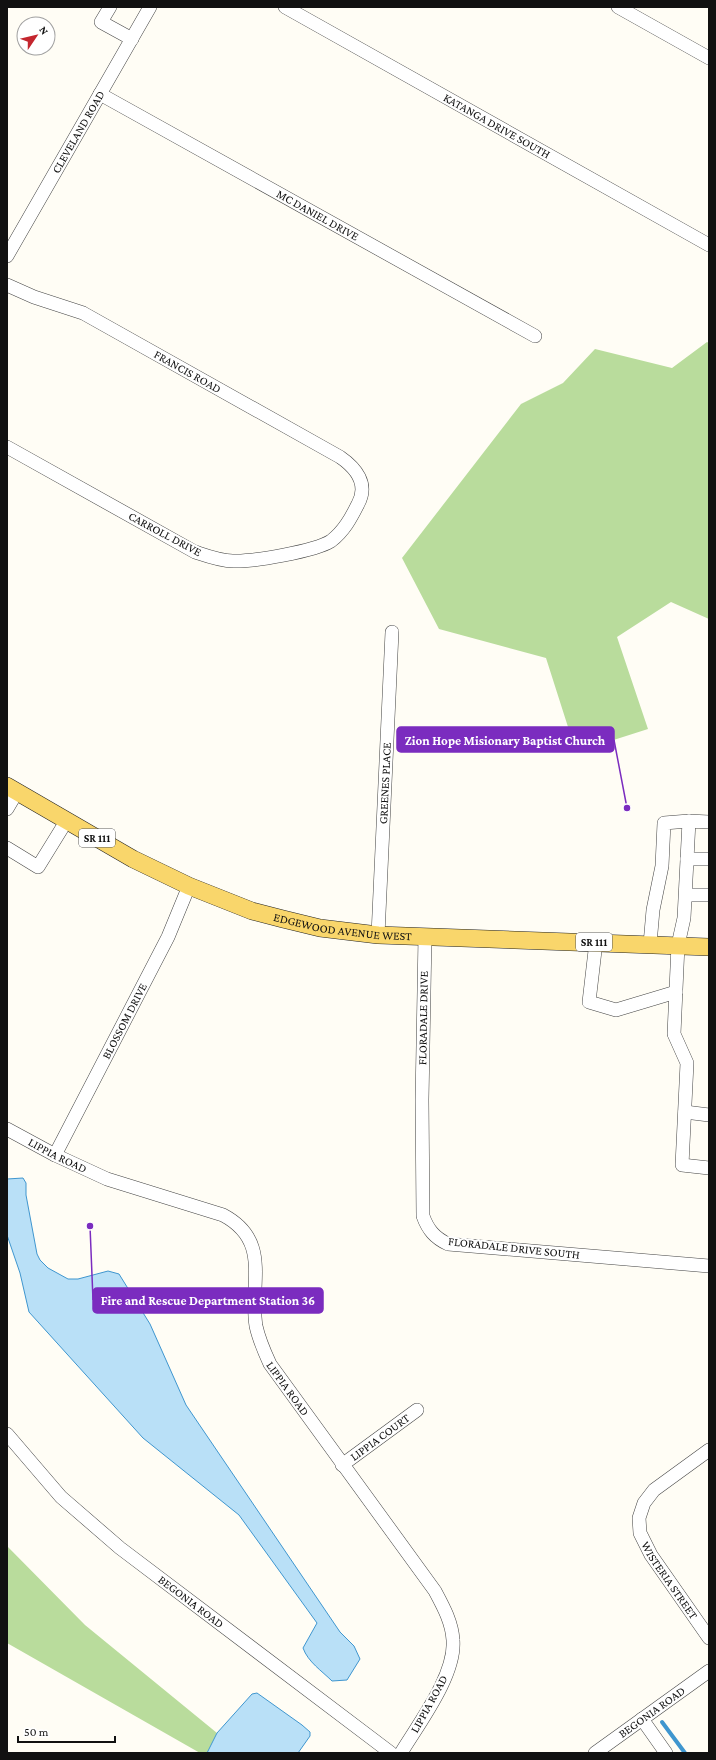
<svg xmlns="http://www.w3.org/2000/svg" width="716" height="1760" font-family="'Crimson Pro',serif">
  <style>
    .forest { fill: #b9dc9c }
    .water { fill: #b9e0f7; stroke: #3f96cf }
    .lines { fill: none; stroke-linecap: round; stroke-linejoin: round }
    .stream { stroke: #3f96cf; stroke-width: 4 }
    .minor-casing { stroke: #444; stroke-width: 14 }
    .major-casing { stroke: #222; stroke-width: 18 }
    .minor { stroke: #fff; stroke-width: 13 }
    .major { stroke: #f9d66b; stroke-width: 17 }
    .labels { text-anchor: middle; dominant-baseline: central; stroke-width: 4; stroke-linejoin: round; paint-order: stroke }
    .shield { fill: #fff; stroke: #585858; stroke-width: 1 }
    .shield-label { font-size: 11px; font-weight: bold; fill: #111 }
    .street-label { font-size: 12px; fill: #111; stroke: #fff }
    .leader { fill: none; stroke: #7b2cbf; stroke-width: 1.5 }
    .callout-dot { fill: #7b2cbf; stroke: #fff; stroke-width: 1.5 }
    .callout { fill: #7b2cbf; stroke: #7b2cbf; stroke-width: 1.5 }
    .callout-label { font-size: 13px; text-anchor: middle; font-weight: bold; fill: #fff }
  </style>
  <rect width="100%" height="100%" fill="#fffdf5"/>
  <path class="forest" d="M 707,342 L 709,343 L 709,619 L 671,602 L 617,637 L 648,729 L 576,752 L 546,658 L 439,629 L 402,558 L 521,404 L 563,383 L 595,349 L 672,368 Z
    M 7,1546 L 85,1625 L 217,1733 L 207,1753 L 200,1753 L 7,1643 Z"/>
  <path class="water" d="M 23,1178 L 26,1183 L 26,1195 L 37,1254 L 40,1260 L 48,1268 L 68,1279 L 78,1279 L 108,1271 L 119,1274 L 150,1324 L 186,1405 L 340,1632 L 354,1646 L 360,1659 L 347,1680 L 332,1681 C 322,1671 308,1662 303,1648 L 317,1623 L 239,1515 L 143,1438 L 29,1312 L 20,1273 L 7,1235 L 7,1179 Z
    M 257,1693 L 302,1725 L 310,1732 L 310,1736 L 298,1753 L 207,1753 L 217,1733 L 252,1694 Z"/>
  <g class="lines">
    <path class="stream" d="M 662,1722 L 685,1753"/>
    <defs>
      <g id="minor">
        <path d="M 110,7 L 101,22 L 132,39"/>
        <path id="s1" d="M 285,7 L 709,245"/>
        <path d="M 618,7 L 709,58"/>
        <path id="s2" d="M 100,94 L 535,336"/>
        <path id="s3" d="M 7,256 L 150,7"/>
        <path id="s4" d="M 7,285 L 34,297 L 83,313 L 340,457 C 356,468 369,484 358,504 C 351,518 344,531 331,541 C 315,551 253,562 233,561 C 220,561 207,556 195,552 L 7,447"/>
        <path d="M 7,809 L 17,792"/>
        <path d="M 709,822 L 689,821 L 684,918 L 678,945 L 674,1034 L 687,1063 L 682,1165 L 709,1168"/>
        <path d="M 7,848 L 38,867 L 67,820"/>
        <path d="M 687,859 L 709,859"/>
        <path d="M 686,895 L 709,895"/>
        <path id="s5" d="M 378,935 L 392,632"/>
        <path d="M 425,937 L 422,1100 L 423,1216 C 428,1230 435,1238 448,1244 L 709,1266"/>
        <path d="M 596,942 L 589,1002 L 616,1010 L 676,992"/>
        <path d="M 650,944 L 653,910 L 662,866 L 664,823 L 689,821"/>
        <path d="M 685,1112 L 709,1115"/>
        <path id="s6" d="M 7,1129 L 55,1155 L 107,1179 L 223,1215 C 272,1241 249,1283 256,1326 C 259,1340 264,1351 270,1364 L 435,1591 C 443,1606 452,1622 453,1640 C 456,1675 419,1723 401,1753"/>
        <path id="s7" d="M 55,1155 L 168,937 L 189,886"/>
        <path id="s8" d="M 7,1434 L 61,1497 L 120,1548 L 391,1753"/>
        <path id="s9" d="M 709,1450 L 654,1490 L 644,1503 L 639,1518 L 640,1533 L 651,1555 L 709,1638"/>
        <path id="s10" d="M 342,1465 L 417,1410"/>
        <path d="M 642,1719 L 666,1753"/>
        <path id="s11" d="M 595,1753 L 709,1671"/>
      </g>
      <g id="major">
        <path id="s12" d="M 7,786 L 133,859 L 189,886 L 252,911 L 283,919 L 320,928 L 378,935 L 709,947"/>
      </g>
    </defs>
    <use href="#minor" class="minor-casing"/>
    <use href="#major" class="major-casing"/>
    <use href="#minor" class="minor"/>
    <use href="#major" class="major"/>
  </g>
  <g class="labels">
    <g class="shield">
      <rect x="79" y="829" width="36" height="18" rx="3"/>
      <rect x="576" y="933" width="36" height="18" rx="3"/>
    </g>
    <g class="shield-label">
      <text x="97" y="838">SR 111</text>
      <text x="594" y="942">SR 111</text>
    </g>
    <g class="street-label">
      <text stroke="none"><textPath href="#s1" startOffset="243">KATANGA DRIVE SOUTH</textPath></text>
      <text stroke="none"><textPath href="#s3" startOffset="143">CLEVELAND ROAD</textPath></text>
      <text stroke="none"><textPath href="#s2" startOffset="249">MC DANIEL DRIVE</textPath></text>
      <text stroke="none"><textPath href="#s4" startOffset="201">FRANCIS ROAD</textPath></text>
      <text transform="translate(165 534) rotate(28)">CARROLL DRIVE</text>
      <text stroke="none"><textPath href="#s5" startOffset="152">GREENES PLACE</textPath></text>
      <text stroke="none"><textPath href="#s12" startOffset="368">EDGEWOOD AVENUE WEST</textPath></text>
      <text transform="translate(423 1018) rotate(-89)">FLORADALE DRIVE</text>
      <text stroke="none"><textPath href="#s7" startOffset="151">BLOSSOM DRIVE</textPath></text>
      <text stroke="none"><textPath href="#s6" startOffset="57">LIPPIA ROAD</textPath></text>
      <text transform="translate(514 1248) rotate(6)">FLORADALE DRIVE SOUTH</text>
      <text stroke="none"><textPath href="#s6" startOffset="428">LIPPIA ROAD</textPath></text>
      <text stroke="none"><textPath href="#s10" startOffset="47">LIPPIA COURT</textPath></text>
      <text stroke="none"><textPath href="#s9" startOffset="171">WISTERIA STREET</textPath></text>
      <text stroke="none"><textPath href="#s8" startOffset="250">BEGONIA ROAD</textPath></text>
      <text transform="translate(429 1704) rotate(-61)">LIPPIA ROAD</text>
      <text stroke="none"><textPath href="#s11" startOffset="70">BEGONIA ROAD</textPath></text>
    </g>
  </g>
  <path class="leader" d="M627 808L614 740M90 1226L93 1300"/>
  <g class="callout-dot">
    <circle cx="627" cy="808" r="4"/>
    <circle cx="90" cy="1226" r="4"/>
  </g>
  <g class="callout">
    <rect x="397" y="727" width="217" height="25" rx="4"/>
    <rect x="93" y="1288" width="230" height="25" rx="4"/>
  </g>
  <g class="callout-label">
    <text x="505" y="745">Zion Hope Misionary Baptist Church</text>
    <text x="208" y="1305">Fire and Rescue Department Station 36</text>
  </g>
  <rect width="716" height="1760" fill="none" stroke="#111111" stroke-width="16"/>
  <g transform="translate(36 36) rotate(55)"><circle r="19" fill="#ffffff" stroke="#a0a0a0"/>
  <path d="M0-3L7 15L0 10L-7 15Z" fill="#c4262e"/>
  <text y="-6" font-size="11" font-weight="bold" text-anchor="middle" fill="#111111">N</text>
  </g>
  <path d="M18 1736v6h97v-6" fill="none" stroke="#111111" stroke-width="2"/>
  <text x="24" y="1736" font-size="12" fill="#111111" stroke="#ffffff" stroke-width="3" paint-order="stroke">50 m</text>
</svg>
